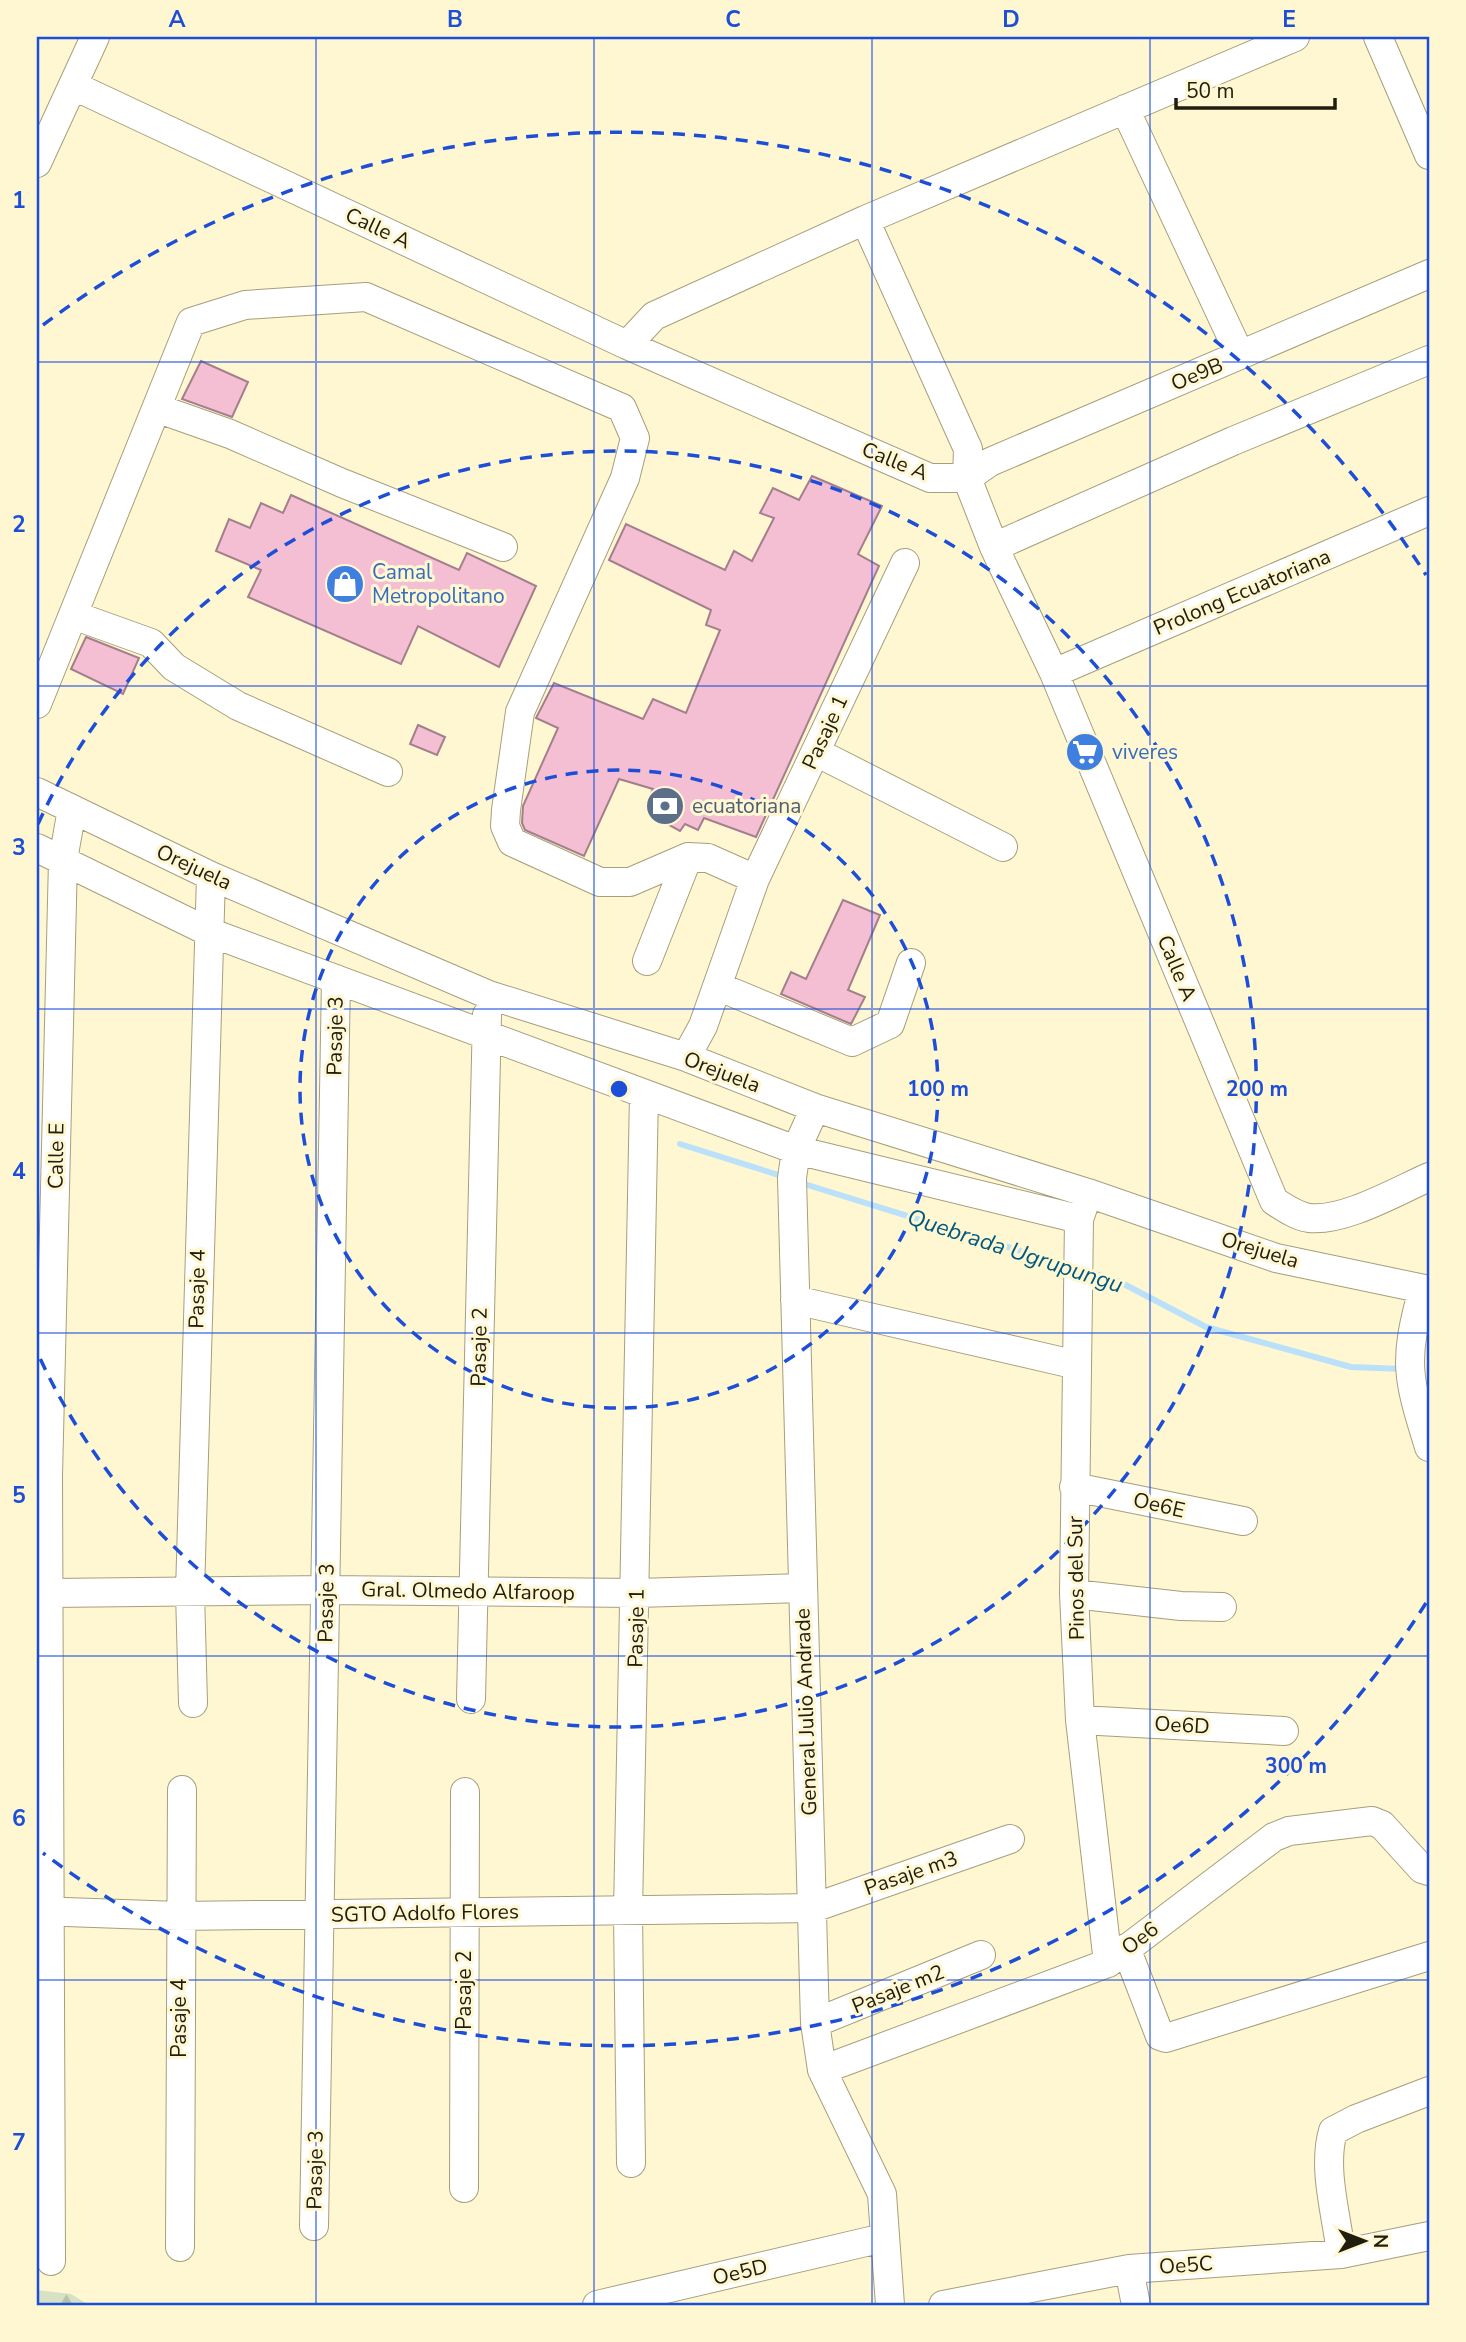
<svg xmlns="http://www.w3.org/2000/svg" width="1466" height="2342" font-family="'Nunito Sans',sans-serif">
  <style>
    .forest { fill: url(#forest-firs) }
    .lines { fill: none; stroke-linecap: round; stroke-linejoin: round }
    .stream { stroke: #bbe1fa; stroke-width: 6 }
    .building { fill: #f5bfd3; stroke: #a37f8c; stroke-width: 2 }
    .minor-casing { stroke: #a69f7c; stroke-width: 30 }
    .minor { stroke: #fff; stroke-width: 28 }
    .grid { fill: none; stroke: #1d4ed8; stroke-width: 2; stroke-opacity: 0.55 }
    .ring { fill: none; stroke: #1d4ed8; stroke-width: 3.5; stroke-dasharray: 12 9 }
    .labels { text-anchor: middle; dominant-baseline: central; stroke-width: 6; stroke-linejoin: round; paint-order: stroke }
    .street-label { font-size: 21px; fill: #201d0f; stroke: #fff7d2 }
    .shop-label { font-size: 21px; fill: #366cbe; stroke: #fff7d2; text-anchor: start }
    .service-label { font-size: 21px; fill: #4e5e75; stroke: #fff7d2; text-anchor: start }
    .water-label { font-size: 23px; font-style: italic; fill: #005880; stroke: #fff7d2 }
    .centre { fill: #1d4ed8; stroke: #fff7d2; stroke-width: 3.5 }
    .ring-label { font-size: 21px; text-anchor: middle; font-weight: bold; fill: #1d4ed8; stroke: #fff7d2; stroke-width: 6; stroke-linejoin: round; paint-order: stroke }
    .neatline { fill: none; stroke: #1d4ed8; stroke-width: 2.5 }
    .grid-label { font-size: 23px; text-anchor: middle; font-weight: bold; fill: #1d4ed8 }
  </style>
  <defs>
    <pattern id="forest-firs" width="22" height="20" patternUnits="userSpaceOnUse" patternTransform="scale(1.75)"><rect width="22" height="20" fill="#d6e2c3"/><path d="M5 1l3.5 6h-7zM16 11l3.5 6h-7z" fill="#b7c1a6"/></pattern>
  </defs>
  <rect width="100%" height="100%" fill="#fff7d2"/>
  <path class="forest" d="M 37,2290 L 71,2294 L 89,2305 L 37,2305 Z"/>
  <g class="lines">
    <path class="stream" d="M 680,1144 L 785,1177
      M 798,1182 L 1072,1267
      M 1086,1271 L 1118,1281 L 1206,1327 L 1351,1367 L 1403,1369"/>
  </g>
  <path class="building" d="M 201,361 L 248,382 L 232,417 L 182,399 Z
    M 812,476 L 882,506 L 858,554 L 879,566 L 756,837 L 704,818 L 698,830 L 685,824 L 680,831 L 660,820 L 663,811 L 647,803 L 653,789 L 619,779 L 584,856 L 525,830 L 522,823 L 523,806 L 558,728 L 536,718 L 554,683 L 643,719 L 653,699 L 686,713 L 720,630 L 706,625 L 711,610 L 609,560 L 626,524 L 725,570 L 734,551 L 752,561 L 774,518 L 760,513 L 773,488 L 799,500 Z
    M 291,495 L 459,570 L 467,553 L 536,586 L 499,667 L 418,626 L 401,664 L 248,597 L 261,570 L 216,551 L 229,519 L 250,528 L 261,503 L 283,513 Z
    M 86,637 L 139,658 L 123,694 L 71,669 Z
    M 418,725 L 445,737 L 437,755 L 410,744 Z
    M 843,900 L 880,915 L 848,990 L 865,997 L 851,1024 L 781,994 L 791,972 L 806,979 Z"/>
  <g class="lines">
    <defs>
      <path id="minor" d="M 1378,37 L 1429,155
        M 74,86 L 627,345 L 930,478 L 967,478 L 994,547 L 1054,673 L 1274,1201 C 1285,1208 1296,1216 1309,1218 C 1344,1222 1397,1191 1429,1177
        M 1125,109 L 1240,355
        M 37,163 L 95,37
        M 865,220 L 968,449 L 967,478
        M 627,345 L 654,316 L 865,220 L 1295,37
        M 159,409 L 230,434 L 342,483 L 503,547
        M 967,478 L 990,462 L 1429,274
        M 994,547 L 1233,441 L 1429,360
        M 73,615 L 151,643 L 174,667 L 238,706 L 388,772
        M 1054,673 L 1429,511
        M 37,704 L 191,322 L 245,305 L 366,297 L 622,408 L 635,438 L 625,478 L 520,712 L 506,810 L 505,826 L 512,842 L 600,882 L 630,882 L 688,857 L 708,858 L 755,879
        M 816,752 L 1003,847
        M 37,792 L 211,876 L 489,995 L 686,1057 L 815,1108 L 1088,1193 L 1276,1258 L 1429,1290
        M 37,848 L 209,932 L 796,1150 L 1079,1219
        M 647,961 L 688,857
        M 717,986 L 852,1042 L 890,1024 L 911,963
        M 686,1057 L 703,1026 L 755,879 L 905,563
        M 815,1108 L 796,1150 L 792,1178 L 815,2023 L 822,2070 L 882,2194 L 890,2305
        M 1085,1202 L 1079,1219 L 1074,1594 L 1080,1720 L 1108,1963
        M 1423,1289 C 1403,1362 1407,1376 1429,1447
        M 795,1300 L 1077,1365
        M 1074,1487 L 1243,1521
        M 50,1593 L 326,1590 L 637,1593 L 802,1588
        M 1074,1594 L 1181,1606 L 1222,1607
        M 471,1699 L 487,1015
        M 193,1703 L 190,1592 L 211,876
        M 1080,1720 L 1284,1731
        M 37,1911 L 179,1916 L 813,1908 L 1010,1839
        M 1126,1948 L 1160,2036 L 1166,2038 L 1429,1956
        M 815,2023 L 981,1955
        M 822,2070 L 1108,1963 L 1274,1837 L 1289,1831 L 1372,1821 L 1382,1825 L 1422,1869 L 1429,1871
        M 631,2163 L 628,1912 L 644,1094
        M 464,2188 L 465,1792
        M 314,2226 L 336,979
        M 180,2247 L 182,1790
        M 1341,2254 C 1337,2216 1322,2169 1333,2131 L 1356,2119 L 1429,2091
        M 51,2261 L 48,1476 L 63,860 L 72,809
        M 1129,2269 L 1136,2305
        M 597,2305 L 883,2238
        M 943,2305 L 1129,2269 L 1341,2254 L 1429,2236"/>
    </defs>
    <use href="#minor" class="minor-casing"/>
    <use href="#minor" class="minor"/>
  </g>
  <path class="grid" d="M 316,37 L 316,2305M 594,37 L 594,2305M 872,37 L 872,2305M 1150,37 L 1150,2305M 37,362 L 1429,362M 37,686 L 1429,686M 37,1009 L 1429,1009M 37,1333 L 1429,1333M 37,1656 L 1429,1656M 37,1980 L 1429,1980"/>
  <g class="ring">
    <circle cx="619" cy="1089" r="319"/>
    <path d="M38 824A638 638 0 1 1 38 1354"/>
    <path d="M1426 1603A957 957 0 0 1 43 1853M43 325A957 957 0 0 1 1426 575"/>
  </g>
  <defs>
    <symbol id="shop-disc" viewBox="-11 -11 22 22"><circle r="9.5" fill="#3f7fe0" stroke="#fff7d2"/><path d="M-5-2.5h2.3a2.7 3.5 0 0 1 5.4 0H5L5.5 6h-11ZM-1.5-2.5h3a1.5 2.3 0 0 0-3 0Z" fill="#fff"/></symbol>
    <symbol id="supermarket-disc" viewBox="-11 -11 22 22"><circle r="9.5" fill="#3f7fe0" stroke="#fff7d2"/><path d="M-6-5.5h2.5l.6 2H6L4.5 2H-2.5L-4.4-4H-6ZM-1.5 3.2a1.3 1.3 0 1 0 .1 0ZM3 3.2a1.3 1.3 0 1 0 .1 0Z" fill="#fff"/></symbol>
    <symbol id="bank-disc" viewBox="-11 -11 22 22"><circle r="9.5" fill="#5c6f8a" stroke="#fff7d2"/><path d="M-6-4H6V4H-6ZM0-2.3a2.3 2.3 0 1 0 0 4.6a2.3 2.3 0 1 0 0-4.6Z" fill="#fff"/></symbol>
  </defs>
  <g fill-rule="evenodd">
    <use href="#shop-disc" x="323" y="562" width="44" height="44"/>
    <use href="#supermarket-disc" x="1063" y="730" width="44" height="44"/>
    <use href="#bank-disc" x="643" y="784" width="44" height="44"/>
  </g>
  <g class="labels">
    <g class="street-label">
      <text transform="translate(378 228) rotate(25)">Calle A</text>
      <text transform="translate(1197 374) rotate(-23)">Oe9B</text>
      <text transform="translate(895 461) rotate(22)">Calle A</text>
      <text transform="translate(1242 592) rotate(-23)">Prolong Ecuatoriana</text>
      <text transform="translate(825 732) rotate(-65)">Pasaje 1</text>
      <text transform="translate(194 867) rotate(25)">Orejuela</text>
      <text transform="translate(1177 968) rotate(67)">Calle A</text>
      <text transform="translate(335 1036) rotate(-89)">Pasaje 3</text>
      <text transform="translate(722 1072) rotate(21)">Orejuela</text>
      <text transform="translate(56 1156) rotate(-89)">Calle E</text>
      <text transform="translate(1260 1250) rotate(17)">Orejuela</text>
      <text transform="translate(197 1289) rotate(-89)">Pasaje 4</text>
      <text transform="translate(479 1347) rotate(-89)">Pasaje 2</text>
      <text transform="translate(1159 1505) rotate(13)">Oe6E</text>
      <text transform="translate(1076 1578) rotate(-91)">Pinos del Sur</text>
      <text transform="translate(468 1591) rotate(1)">Gral. Olmedo Alfaroop</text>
      <text transform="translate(326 1603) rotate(-89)">Pasaje 3</text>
      <text transform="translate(636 1628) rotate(-89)">Pasaje 1</text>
      <text transform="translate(806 1712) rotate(-92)">General Julio Andrade</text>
      <text transform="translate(1182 1725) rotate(3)">Oe6D</text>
      <text transform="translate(911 1873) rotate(-19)">Pasaje m3</text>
      <text transform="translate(425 1913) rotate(-1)">SGTO Adolfo Flores</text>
      <text transform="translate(1140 1938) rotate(-37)">Oe6</text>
      <text transform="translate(898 1989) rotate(-22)">Pasaje m2</text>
      <text transform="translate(464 1990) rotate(-90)">Pasaje 2</text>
      <text transform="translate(179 2018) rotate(-90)">Pasaje 4</text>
      <text transform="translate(315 2170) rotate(-89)">Pasaje 3</text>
      <text transform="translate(1186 2265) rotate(-4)">Oe5C</text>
      <text transform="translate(740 2272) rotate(-13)">Oe5D</text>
    </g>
    <g class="shop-label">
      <text x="372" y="572">Camal<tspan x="372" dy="24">Metropolitano</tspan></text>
      <text x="1112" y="752">viveres</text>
    </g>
    <g class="service-label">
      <text x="692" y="806">ecuatoriana</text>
    </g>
    <g class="water-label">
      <text transform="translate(1015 1251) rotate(18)">Quebrada Ugrupungu</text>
    </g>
  </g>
  <circle cx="619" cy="1089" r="10" class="centre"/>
  <g class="ring-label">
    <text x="938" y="1096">100 m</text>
    <text x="1257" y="1096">200 m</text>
    <text x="1296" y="1773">300 m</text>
  </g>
  <rect width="1466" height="2342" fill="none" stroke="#fff7d2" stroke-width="77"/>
  <g transform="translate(1364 2241) rotate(90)" stroke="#fff7d2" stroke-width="5" paint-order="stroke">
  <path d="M0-5L12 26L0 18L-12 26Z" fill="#201d0f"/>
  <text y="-10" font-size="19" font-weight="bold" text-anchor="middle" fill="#201d0f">N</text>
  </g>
  <path d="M1176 98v10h159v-10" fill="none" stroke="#201d0f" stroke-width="3.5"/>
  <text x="1186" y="98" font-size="21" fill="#201d0f" stroke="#fff7d2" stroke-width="5" paint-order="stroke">50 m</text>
  <rect x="38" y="38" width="1390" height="2266" class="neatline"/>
  <g class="grid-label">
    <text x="177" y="27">A</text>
    <text x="455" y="27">B</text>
    <text x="733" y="27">C</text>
    <text x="1011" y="27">D</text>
    <text x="1289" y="27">E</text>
    <text x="19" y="208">1</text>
    <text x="19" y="532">2</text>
    <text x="19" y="855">3</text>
    <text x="19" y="1179">4</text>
    <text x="19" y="1503">5</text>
    <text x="19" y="1826">6</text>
    <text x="19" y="2150">7</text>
  </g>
</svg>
